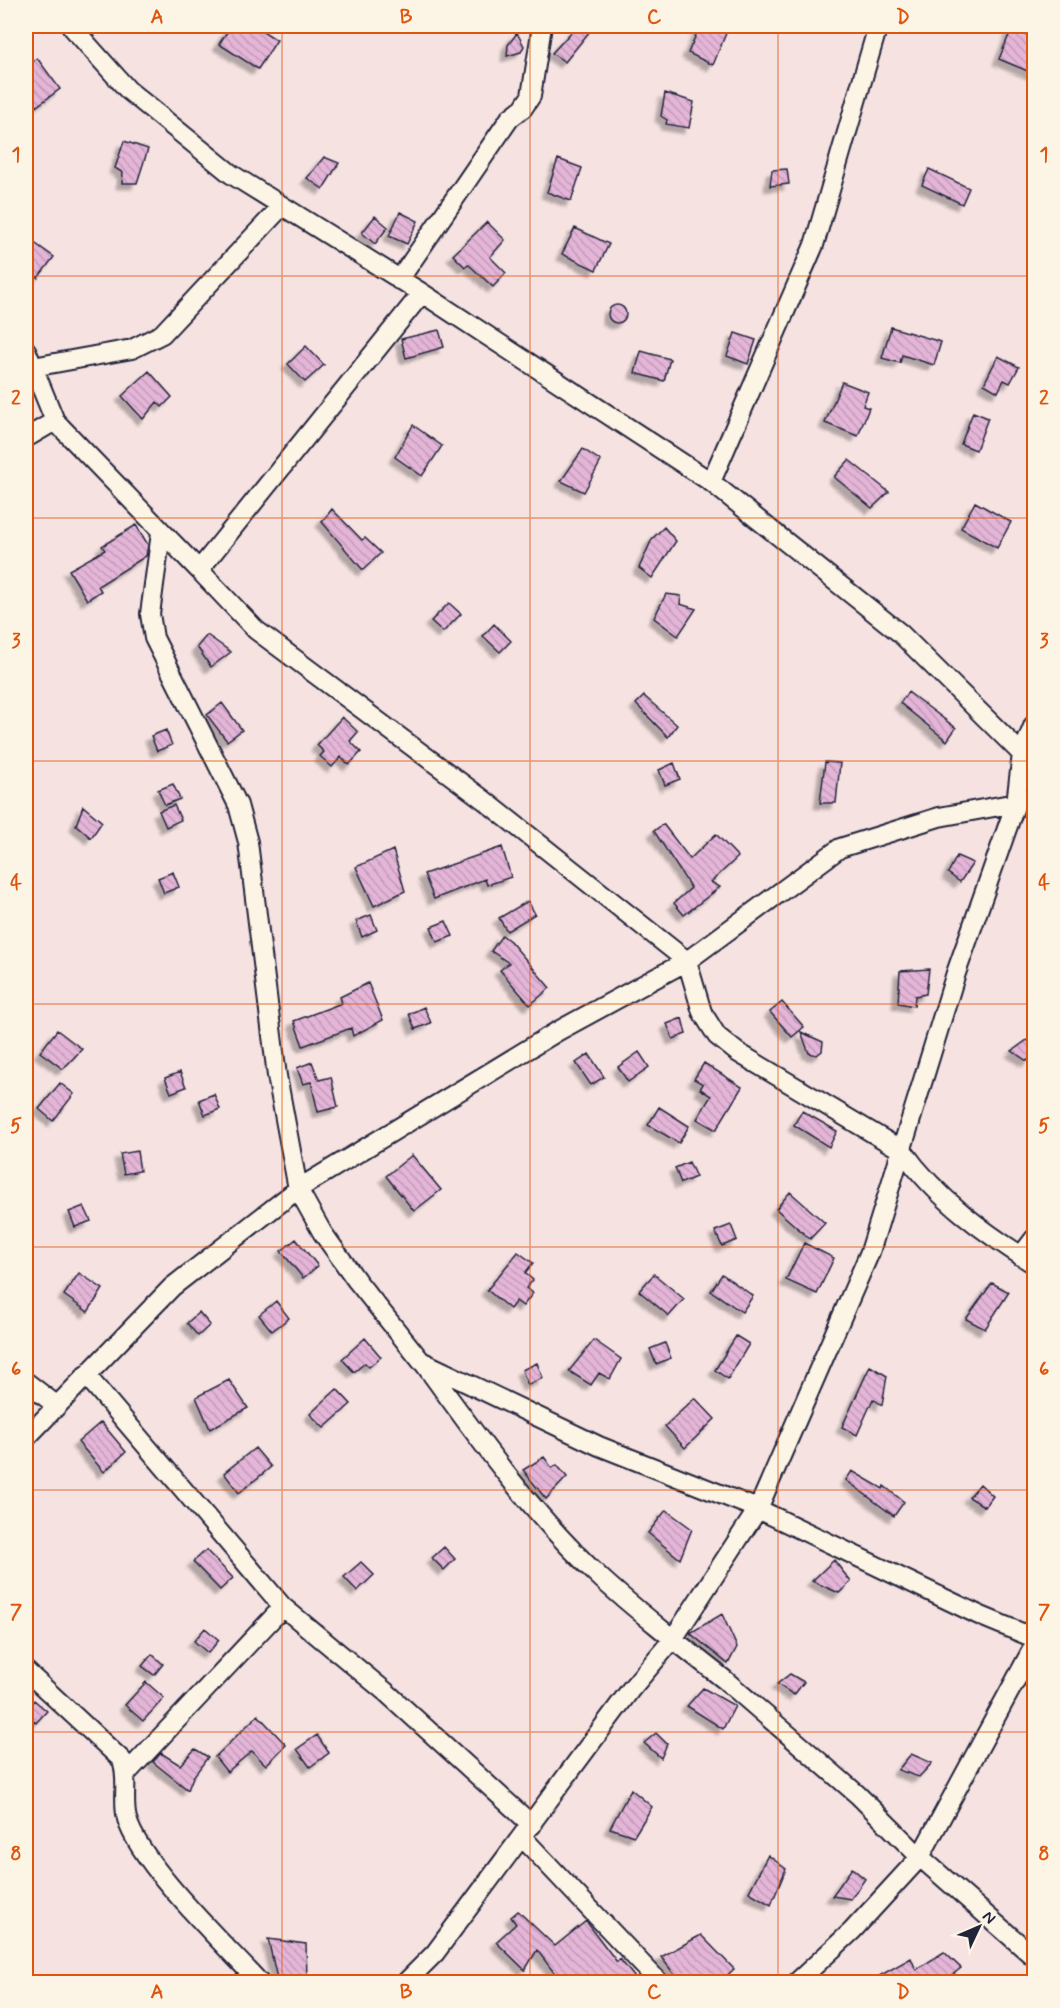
<svg xmlns="http://www.w3.org/2000/svg" width="1060" height="2008" font-family="Mynerve,sans-serif">
  <style>
    .building { fill: url(#building-back-hatch); stroke: #22223b; stroke-width: 1.5; filter: url(#shadow) }
    .lines { fill: none; stroke-linecap: round; stroke-linejoin: round }
    .minor-casing { stroke: #22223b; stroke-width: 22 }
    .minor { stroke: #fcf5e5; stroke-width: 18 }
    .grid { fill: none; stroke: #de560e; stroke-width: 1.5; stroke-opacity: 0.55 }
    .neatline { fill: none; stroke: #de560e; stroke-width: 2 }
    .grid-label { font-size: 20px; text-anchor: middle; font-weight: bold; fill: #de560e }
  </style>
  <defs>
    <pattern id="building-back-hatch" width="6" height="6" patternUnits="userSpaceOnUse" patternTransform="scale(1.5)"><rect width="6" height="6" fill="#e4b5d7"/><path d="M-1 5l2 2M0 0l6 6M5-1l2 2" fill="none" stroke="#c39bb9"/></pattern>
    <filter id="shadow"><feDropShadow dx="-5.5" dy="5.5" stdDeviation="1.5" flood-color="#0004"/></filter>
  </defs>
  <rect width="100%" height="100%" fill="#f5e2e1"/>
  <filter id="ink" filterUnits="userSpaceOnUse"><feTurbulence type="fractalNoise" baseFrequency=".0167" numOctaves="2"/><feDisplacementMap in="SourceGraphic" scale="12" xChannelSelector="R" yChannelSelector="G"/><feConvolveMatrix kernelMatrix="1 2 1 2 8 2 1 2 1" color-interpolation-filters="sRGB"/></filter>
  <g filter="url(#ink)">
    <path class="building" d="M 231,26 L 255,26 L 277,40 L 258,69 L 219,44 Z
      M 577,26 L 594,26 L 565,62 L 552,53 Z
      M 700,26 L 729,26 L 713,65 L 688,53 Z
      M 1012,28 L 1035,38 L 1035,74 L 999,59 Z
      M 517,33 L 524,46 L 521,52 L 507,56 L 508,45 Z
      M 37,58 L 60,89 L 26,114 L 26,67 Z
      M 665,93 L 694,102 L 689,128 L 666,124 L 667,120 L 661,116 Z
      M 124,141 L 148,149 L 137,183 L 122,183 L 123,173 L 115,168 Z
      M 324,157 L 339,163 L 323,189 L 307,178 Z
      M 558,159 L 582,168 L 571,201 L 547,192 Z
      M 787,169 L 789,184 L 770,186 L 772,170 Z
      M 929,169 L 969,188 L 962,204 L 922,185 Z
      M 400,212 L 418,221 L 407,244 L 389,236 Z
      M 375,216 L 388,227 L 375,244 L 362,233 Z
      M 487,222 L 505,240 L 490,257 L 506,273 L 493,287 L 468,264 L 465,267 L 453,255 Z
      M 575,228 L 609,244 L 596,270 L 562,254 Z
      M 26,237 L 54,257 L 38,278 L 26,268 Z
      M608 314a9 9 0 1 1 18 0a9 9 0 1 1-18 0Z
      M 891,327 L 941,342 L 934,365 L 902,355 L 900,363 L 882,358 Z
      M 439,330 L 444,347 L 406,358 L 401,339 Z
      M 735,333 L 756,340 L 748,364 L 727,356 Z
      M 306,346 L 324,365 L 305,382 L 288,364 Z
      M 641,351 L 670,359 L 664,381 L 635,373 Z
      M 998,356 L 1019,367 L 1010,383 L 1004,380 L 998,392 L 984,384 Z
      M 149,371 L 172,397 L 162,407 L 157,402 L 143,419 L 122,396 Z
      M 842,382 L 868,392 L 863,406 L 869,408 L 858,436 L 825,423 Z
      M 973,412 L 988,418 L 976,450 L 961,444 Z
      M 413,425 L 442,446 L 422,476 L 395,457 Z
      M 583,449 L 601,461 L 584,492 L 561,481 Z
      M 849,460 L 889,492 L 872,508 L 834,477 Z
      M 975,502 L 1011,522 L 997,548 L 961,528 Z
      M 332,509 L 362,540 L 365,538 L 381,553 L 363,570 L 322,522 Z
      M 136,525 L 148,545 L 146,556 L 98,586 L 101,591 L 87,600 L 69,570 L 105,550 L 102,546 Z
      M 664,527 L 676,541 L 652,578 L 639,568 L 652,539 Z
      M 666,594 L 681,596 L 680,604 L 696,609 L 678,636 L 654,618 Z
      M 449,603 L 461,614 L 443,632 L 431,621 Z
      M 494,624 L 511,641 L 500,652 L 483,636 Z
      M 207,635 L 231,652 L 211,667 L 197,647 Z
      M 908,692 L 956,728 L 947,741 L 900,703 Z
      M 644,696 L 677,725 L 668,737 L 636,704 Z
      M 222,703 L 242,730 L 227,741 L 207,715 Z
      M 342,717 L 358,732 L 350,741 L 361,752 L 349,765 L 341,757 L 332,767 L 320,756 L 324,752 L 317,745 Z
      M 166,730 L 172,745 L 157,751 L 151,736 Z
      M 825,762 L 840,763 L 836,803 L 820,803 Z
      M 674,763 L 680,779 L 665,785 L 659,770 Z
      M 173,784 L 180,799 L 165,805 L 158,790 Z
      M 174,805 L 181,820 L 166,827 L 159,811 Z
      M 83,806 L 102,822 L 91,838 L 76,825 Z
      M 663,824 L 690,859 L 716,834 L 738,857 L 711,882 L 720,887 L 684,915 L 674,903 L 691,888 L 654,831 Z
      M 502,847 L 511,877 L 487,885 L 485,879 L 434,899 L 424,874 Z
      M 393,850 L 405,891 L 374,906 L 356,867 Z
      M 957,856 L 973,863 L 960,882 L 948,873 Z
      M 173,872 L 179,887 L 164,893 L 158,878 Z
      M 528,901 L 535,914 L 507,931 L 499,918 Z
      M 371,915 L 377,930 L 362,937 L 356,921 Z
      M 446,921 L 453,936 L 437,942 L 431,927 Z
      M 502,935 L 510,941 L 550,988 L 530,1005 L 500,970 L 509,963 L 491,951 Z
      M 929,969 L 926,994 L 915,996 L 914,1006 L 898,1003 L 900,971 Z
      M 368,983 L 383,1020 L 353,1036 L 351,1028 L 303,1046 L 294,1021 L 342,1003 L 340,997 Z
      M 782,1002 L 804,1027 L 792,1037 L 770,1012 Z
      M 424,1007 L 431,1023 L 415,1029 L 409,1014 Z
      M 682,1018 L 686,1034 L 673,1039 L 667,1024 Z
      M 57,1030 L 82,1049 L 63,1069 L 40,1052 Z
      M 801,1032 L 823,1042 L 822,1051 L 817,1055 L 809,1053 Z
      M 1027,1040 L 1035,1046 L 1035,1053 L 1027,1061 L 1012,1051 Z
      M 639,1052 L 649,1067 L 628,1082 L 618,1067 Z
      M 589,1054 L 604,1077 L 591,1085 L 576,1063 Z
      M 312,1062 L 319,1080 L 331,1077 L 338,1107 L 318,1112 L 311,1082 L 303,1084 L 297,1068 Z
      M 704,1063 L 742,1087 L 716,1130 L 697,1119 L 711,1096 L 700,1089 L 703,1084 L 694,1079 Z
      M 180,1072 L 186,1087 L 171,1093 L 165,1078 Z
      M 60,1083 L 74,1094 L 53,1121 L 39,1109 Z
      M 214,1094 L 220,1109 L 205,1115 L 199,1100 Z
      M 659,1107 L 689,1126 L 679,1143 L 648,1125 Z
      M 802,1111 L 837,1131 L 829,1147 L 794,1125 Z
      M 137,1151 L 140,1171 L 124,1174 L 120,1154 Z
      M 412,1155 L 441,1190 L 414,1211 L 386,1176 Z
      M 689,1162 L 696,1177 L 681,1183 L 675,1168 Z
      M 790,1192 L 825,1223 L 810,1239 L 776,1209 Z
      M 84,1206 L 91,1221 L 75,1227 L 69,1212 Z
      M 731,1225 L 737,1240 L 722,1246 L 715,1231 Z
      M 296,1239 L 318,1266 L 303,1278 L 281,1251 Z
      M 804,1243 L 834,1258 L 817,1294 L 786,1280 Z
      M 518,1252 L 533,1263 L 525,1273 L 533,1280 L 526,1288 L 533,1293 L 523,1306 L 516,1301 L 510,1309 L 487,1290 Z
      M 79,1273 L 103,1289 L 88,1312 L 64,1295 Z
      M 654,1274 L 684,1299 L 669,1316 L 639,1291 Z
      M 722,1274 L 753,1296 L 742,1312 L 711,1291 Z
      M 992,1283 L 1009,1292 L 985,1329 L 966,1319 Z
      M 276,1301 L 289,1318 L 272,1331 L 259,1315 Z
      M 199,1312 L 210,1325 L 198,1336 L 187,1323 Z
      M 736,1336 L 749,1344 L 728,1379 L 715,1370 Z
      M 365,1338 L 381,1357 L 369,1367 L 365,1363 L 354,1372 L 342,1359 Z
      M 594,1340 L 621,1359 L 610,1379 L 599,1373 L 591,1385 L 569,1371 Z
      M 665,1343 L 671,1358 L 656,1364 L 650,1349 Z
      M 537,1363 L 543,1378 L 528,1385 L 522,1370 Z
      M 870,1366 L 887,1376 L 882,1405 L 873,1399 L 857,1435 L 842,1427 Z
      M 229,1380 L 248,1408 L 210,1429 L 196,1397 Z
      M 337,1389 L 351,1404 L 324,1428 L 310,1414 Z
      M 695,1398 L 715,1419 L 685,1448 L 665,1426 Z
      M 101,1422 L 126,1452 L 104,1472 L 78,1442 Z
      M 255,1448 L 271,1467 L 239,1493 L 224,1473 Z
      M 544,1457 L 552,1468 L 557,1465 L 567,1477 L 546,1499 L 523,1470 Z
      M 852,1471 L 883,1489 L 884,1486 L 904,1502 L 894,1516 L 846,1480 Z
      M 980,1484 L 993,1496 L 985,1507 L 969,1497 Z
      M 666,1510 L 692,1529 L 680,1559 L 648,1533 Z
      M 444,1547 L 455,1559 L 444,1570 L 432,1558 Z
      M 206,1550 L 233,1578 L 220,1590 L 193,1562 Z
      M 834,1560 L 851,1582 L 839,1593 L 812,1581 Z
      M 361,1562 L 374,1575 L 357,1591 L 344,1577 Z
      M 722,1614 L 737,1647 L 728,1664 L 690,1633 Z
      M 205,1628 L 219,1640 L 208,1653 L 194,1641 Z
      M 152,1654 L 163,1664 L 154,1675 L 142,1666 Z
      M 790,1674 L 804,1682 L 794,1695 L 777,1684 Z
      M 146,1682 L 164,1698 L 143,1721 L 125,1705 Z
      M 703,1688 L 735,1706 L 723,1729 L 687,1706 Z
      M 34,1700 L 47,1711 L 36,1723 L 26,1712 Z
      M 258,1715 L 286,1745 L 266,1765 L 252,1751 L 227,1772 L 215,1757 Z
      M 656,1733 L 667,1744 L 661,1758 L 644,1743 Z
      M 317,1735 L 329,1753 L 310,1767 L 297,1749 Z
      M 195,1749 L 208,1757 L 193,1777 L 188,1790 L 153,1762 L 161,1753 L 180,1765 Z
      M 911,1754 L 932,1763 L 919,1777 L 898,1770 Z
      M 631,1789 L 652,1807 L 634,1836 L 610,1828 Z
      M 768,1855 L 786,1869 L 771,1905 L 749,1892 Z
      M 852,1868 L 865,1879 L 851,1899 L 832,1896 Z
      M 518,1911 L 555,1946 L 586,1921 L 617,1962 L 620,1959 L 639,1983 L 562,1983 L 537,1950 L 525,1970 L 496,1942 L 516,1924 L 511,1917 Z
      M 701,1935 L 734,1969 L 719,1983 L 681,1983 L 661,1957 Z
      M 268,1939 L 306,1944 L 307,1979 L 278,1983 Z
      M 944,1952 L 961,1968 L 942,1983 L 867,1983 L 911,1958 L 916,1970 Z"/>
    <g class="lines">
      <defs>
        <path id="minor" d="M 399,280 L 510,118 L 523,108 L 531,96 L 542,26
          M 26,350 L 55,421 L 199,570 L 422,293
          M 33,367 L 132,349 L 162,334 L 282,206
          M 26,438 L 55,421
          M 711,482 L 814,245 L 878,26
          M 161,533 L 150,614 L 154,638 L 238,805 L 248,842 L 277,1076 L 298,1189 L 322,1232 L 357,1281 L 421,1361 L 599,1446 L 758,1509 L 981,1616 L 1034,1638
          M 199,570 L 256,630 L 484,800 L 687,961 L 702,1012 L 717,1036 L 737,1052 L 903,1151 C 936,1198 986,1234 1034,1264
          M 1034,724 L 1022,754 L 1034,762
          M 1021,1256 L 1034,1239
          M 423,1362 C 478,1438 534,1517 603,1580 C 626,1601 650,1620 673,1639 L 758,1509 L 870,1252 L 956,973 L 1016,803
          M 86,1375 L 283,1607 L 387,1693 L 532,1825
          M 26,1382 L 56,1405
          M 26,1438 L 172,1287 L 298,1189 L 558,1031 L 687,961 L 840,848 L 939,817 L 1016,803 L 1022,754 L 900,633 L 711,482 L 422,293 L 231,174 L 128,90 L 71,26
          M 26,1671 L 122,1760 C 129,1779 122,1801 127,1819 C 139,1863 226,1946 259,1982
          M 125,1775 L 283,1607
          M 522,1837 L 659,1982
          M 406,1982 L 435,1953 L 631,1689 L 673,1639 L 725,1680 L 858,1795 L 920,1857 L 1034,1957
          M 797,1982 L 852,1931 L 920,1857 L 1034,1646"/>
      </defs>
      <use href="#minor" class="minor-casing"/>
      <use href="#minor" class="minor"/>
    </g>
  </g>
  <path class="grid" d="M 282,26 L 282,1982M 530,26 L 530,1982M 778,26 L 778,1982M 26,276 L 1034,276M 26,518 L 1034,518M 26,761 L 1034,761M 26,1004 L 1034,1004M 26,1247 L 1034,1247M 26,1490 L 1034,1490M 26,1732 L 1034,1732"/>
  <rect width="1060" height="2008" fill="none" stroke="#fcf5e5" stroke-width="66"/>
  <g transform="translate(979 1927) rotate(46)" stroke="#fcf5e5" stroke-width="4.5" paint-order="stroke">
  <path d="M0-4.5L10 22L0 15L-10 22Z" fill="#22223b"/>
  <text y="-9" font-size="16" font-weight="bold" text-anchor="middle" fill="#22223b">N</text>
  </g>
  <rect x="33" y="33" width="994" height="1942" class="neatline"/>
  <g class="grid-label">
    <text x="157" y="23">A</text>
    <text x="406" y="23">B</text>
    <text x="654" y="23">C</text>
    <text x="903" y="23">D</text>
    <text x="16" y="161">1</text>
    <text x="1044" y="161">1</text>
    <text x="16" y="404">2</text>
    <text x="1044" y="404">2</text>
    <text x="16" y="647">3</text>
    <text x="1044" y="647">3</text>
    <text x="16" y="889">4</text>
    <text x="1044" y="889">4</text>
    <text x="16" y="1132">5</text>
    <text x="1044" y="1132">5</text>
    <text x="16" y="1375">6</text>
    <text x="1044" y="1375">6</text>
    <text x="16" y="1618">7</text>
    <text x="1044" y="1618">7</text>
    <text x="16" y="1860">8</text>
    <text x="1044" y="1860">8</text>
    <text x="157" y="1998">A</text>
    <text x="406" y="1998">B</text>
    <text x="654" y="1998">C</text>
    <text x="903" y="1998">D</text>
  </g>
</svg>
